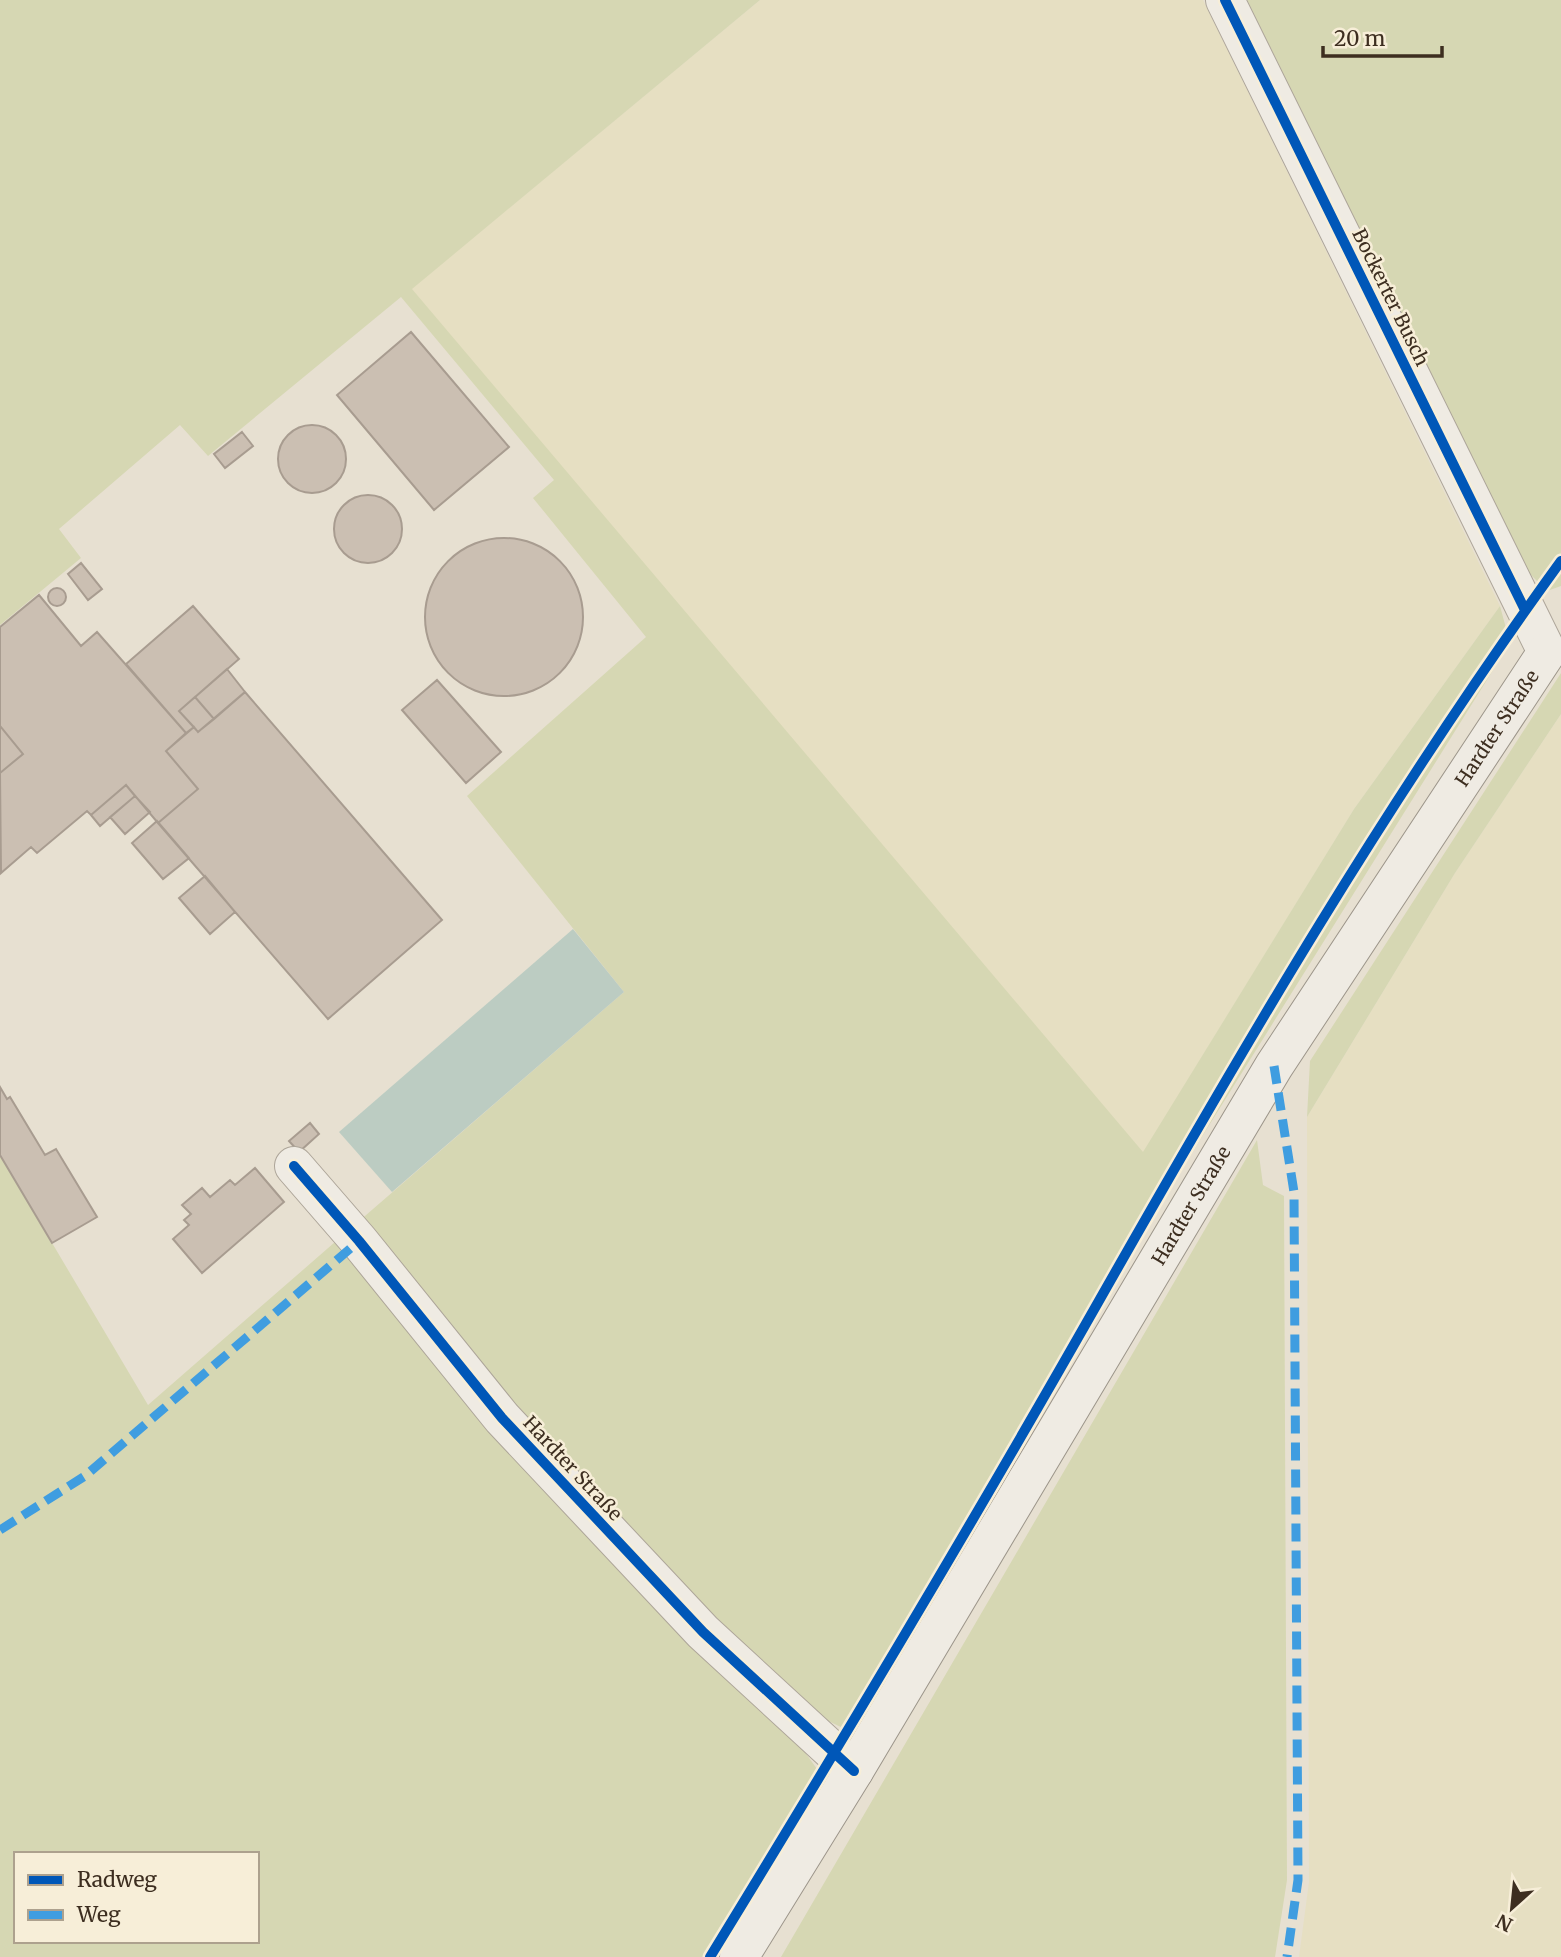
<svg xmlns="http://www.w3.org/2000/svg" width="1561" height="1957" font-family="Merriweather,serif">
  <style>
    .farmland { fill: #e6dfc2 }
    .green { fill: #d6d7b3; fill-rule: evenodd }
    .water { fill: #bcccc2 }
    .building { fill: #cbbfb2; stroke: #a89c90; stroke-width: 2 }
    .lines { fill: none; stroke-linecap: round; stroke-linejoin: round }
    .street-casing { stroke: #ada599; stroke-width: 40 }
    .secondary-casing { stroke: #9c958a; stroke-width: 40 }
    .street { stroke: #efebe3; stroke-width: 38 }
    .secondary { stroke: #efebe3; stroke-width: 38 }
    .quiet { stroke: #3f9de0; stroke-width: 9; stroke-dasharray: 18 9; stroke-linecap: butt }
    .cycleway-casing { stroke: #f7eed8; stroke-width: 15 }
    .cycleway { stroke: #0057b8; stroke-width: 10 }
    .labels { text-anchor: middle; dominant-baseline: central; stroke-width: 5; stroke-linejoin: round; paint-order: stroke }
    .street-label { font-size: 19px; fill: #3d2e20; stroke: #f7eed8 }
  </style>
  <rect width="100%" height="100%" fill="#e7e0d1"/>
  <path class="farmland" d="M 760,0 L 1203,0 L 1500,606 L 1354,809 L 1143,1153 L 411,289 Z
    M 1561,714 L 1561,1957 L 1299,1957 L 1309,1882 L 1307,1117 L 1455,873 Z"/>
  <path class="green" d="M 0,0 L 760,0 L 412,289 L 1143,1152 L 1354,809 L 1500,606 L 1510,643 L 1203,1135 L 849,1731 L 812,1713 L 634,1535 L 518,1407 L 358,1222 L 624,992 L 467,796 L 646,637 L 533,498 L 554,480 L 401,297 L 208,456 L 180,425 L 59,529 L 81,558 L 0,625 Z
    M 1247,0 L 1561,0 L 1561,586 L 1547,591 L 1525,569 Z
    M 1561,673 L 1561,714 L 1455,873 L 1307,1117 L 1310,1061 Z
    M 1257,1140 L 1263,1185 L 1284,1196 L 1287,1880 L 1275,1957 L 781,1957 Z
    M 0,1155 L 148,1405 L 335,1242 L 797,1741 L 822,1776 L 719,1957 L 0,1957 ZM 16,1854 L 257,1854 L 257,1941 L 16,1941 Z"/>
  <path class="water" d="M 573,929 L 624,992 L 392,1192 L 339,1132 Z"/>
  <path class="building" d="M 411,332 L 509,447 L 434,510 L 337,395 Z
    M278 459a34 34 0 1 1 68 0a34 34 0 1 1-68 0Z
    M 242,432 L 253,446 L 225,468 L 214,454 Z
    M334 529a34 34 0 1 1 68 0a34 34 0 1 1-68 0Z
    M425 617a79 79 0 1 1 158 0a79 79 0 1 1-158 0Z
    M 81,563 L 102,589 L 88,600 L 68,574 Z
    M48 597a9 9 0 1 1 18 0a9 9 0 1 1-18 0Z
    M 39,595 L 81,646 L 97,632 L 186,733 L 166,751 L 198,789 L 158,823 L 126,785 L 91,815 L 87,811 L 37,853 L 31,847 L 1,873 L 0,773 L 23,754 L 0,726 L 0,627 Z
    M 193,606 L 239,659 L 179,711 L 194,727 L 186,733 L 126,664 Z
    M 227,669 L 245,692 L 214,719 L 195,697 Z
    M 437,680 L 501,752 L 466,783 L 402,710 Z
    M 245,692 L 442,920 L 328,1019 L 158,823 L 198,789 L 166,751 L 194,727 L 198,732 Z
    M 195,697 L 214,719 L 198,732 L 179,711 Z
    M 0,726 L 23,754 L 0,773 Z
    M 126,785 L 135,796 L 100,826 L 91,815 Z
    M 135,796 L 150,812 L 125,834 L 110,817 Z
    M 157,821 L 189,858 L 163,879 L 132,843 Z
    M 205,876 L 235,912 L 210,934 L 179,898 Z
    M 0,1087 L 7,1099 L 10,1097 L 45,1155 L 56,1149 L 97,1217 L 52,1243 L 0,1155 Z
    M 310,1123 L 319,1134 L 299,1152 L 289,1141 Z
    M 255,1168 L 284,1202 L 202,1273 L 173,1239 L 189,1225 L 184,1220 L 191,1214 L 182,1205 L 202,1188 L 210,1197 L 230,1180 L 235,1185 Z"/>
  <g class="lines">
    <defs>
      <path id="street" d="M 1225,0 L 1547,652
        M 294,1166 L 359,1241 L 502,1418 L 703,1632 L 854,1771"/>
      <g id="secondary">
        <path id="s1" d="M 739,1957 L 854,1771 L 1274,1066 L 1547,652"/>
      </g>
    </defs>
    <use href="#street" class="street-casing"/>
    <use href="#secondary" class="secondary-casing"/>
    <use href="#street" class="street"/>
    <use href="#secondary" class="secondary"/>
    <path class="quiet" d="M 1274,1066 L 1294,1192 L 1298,1880 L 1287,1957
      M 0,1530 L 85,1476 L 359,1241"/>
    <defs>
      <path id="cycleway" d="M 1225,0 L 1525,610
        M 294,1166 L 359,1241 L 502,1418 L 703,1632 L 854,1771
        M 710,1957 C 843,1740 974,1521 1100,1299 C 1243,1047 1390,796 1561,561"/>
    </defs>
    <use href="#cycleway" class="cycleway-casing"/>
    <use href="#cycleway" class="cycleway"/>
  </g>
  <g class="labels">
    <g class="street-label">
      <text transform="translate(1391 297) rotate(64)">Bockerter Busch</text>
      <text stroke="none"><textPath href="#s1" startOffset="1444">Hardter Straße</textPath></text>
      <text stroke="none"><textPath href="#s1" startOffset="877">Hardter Straße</textPath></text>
      <text transform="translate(573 1468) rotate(47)">Hardter Straße</text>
    </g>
  </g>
  <rect x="14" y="1852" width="245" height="91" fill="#f7eed8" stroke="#ada18e" stroke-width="2"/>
  <rect x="28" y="1875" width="35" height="10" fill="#0057b8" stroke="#ada18e" stroke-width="2"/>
  <text x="77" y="1887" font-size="21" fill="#3d2e20">Radweg</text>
  <rect x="28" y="1910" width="35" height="10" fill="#3f9de0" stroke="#ada18e" stroke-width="2"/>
  <text x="77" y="1922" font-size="21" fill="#3d2e20">Weg</text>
  <g transform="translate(1512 1908) rotate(207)" stroke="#f7eed8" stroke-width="5" paint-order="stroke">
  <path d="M0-5L12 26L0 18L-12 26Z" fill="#3d2e20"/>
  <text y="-10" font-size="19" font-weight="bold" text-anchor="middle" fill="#3d2e20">N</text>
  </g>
  <path d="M1323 46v10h119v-10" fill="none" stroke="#3d2e20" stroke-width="3.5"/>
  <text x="1334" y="46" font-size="21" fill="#3d2e20" stroke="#f7eed8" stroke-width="5" paint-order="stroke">20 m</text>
</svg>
